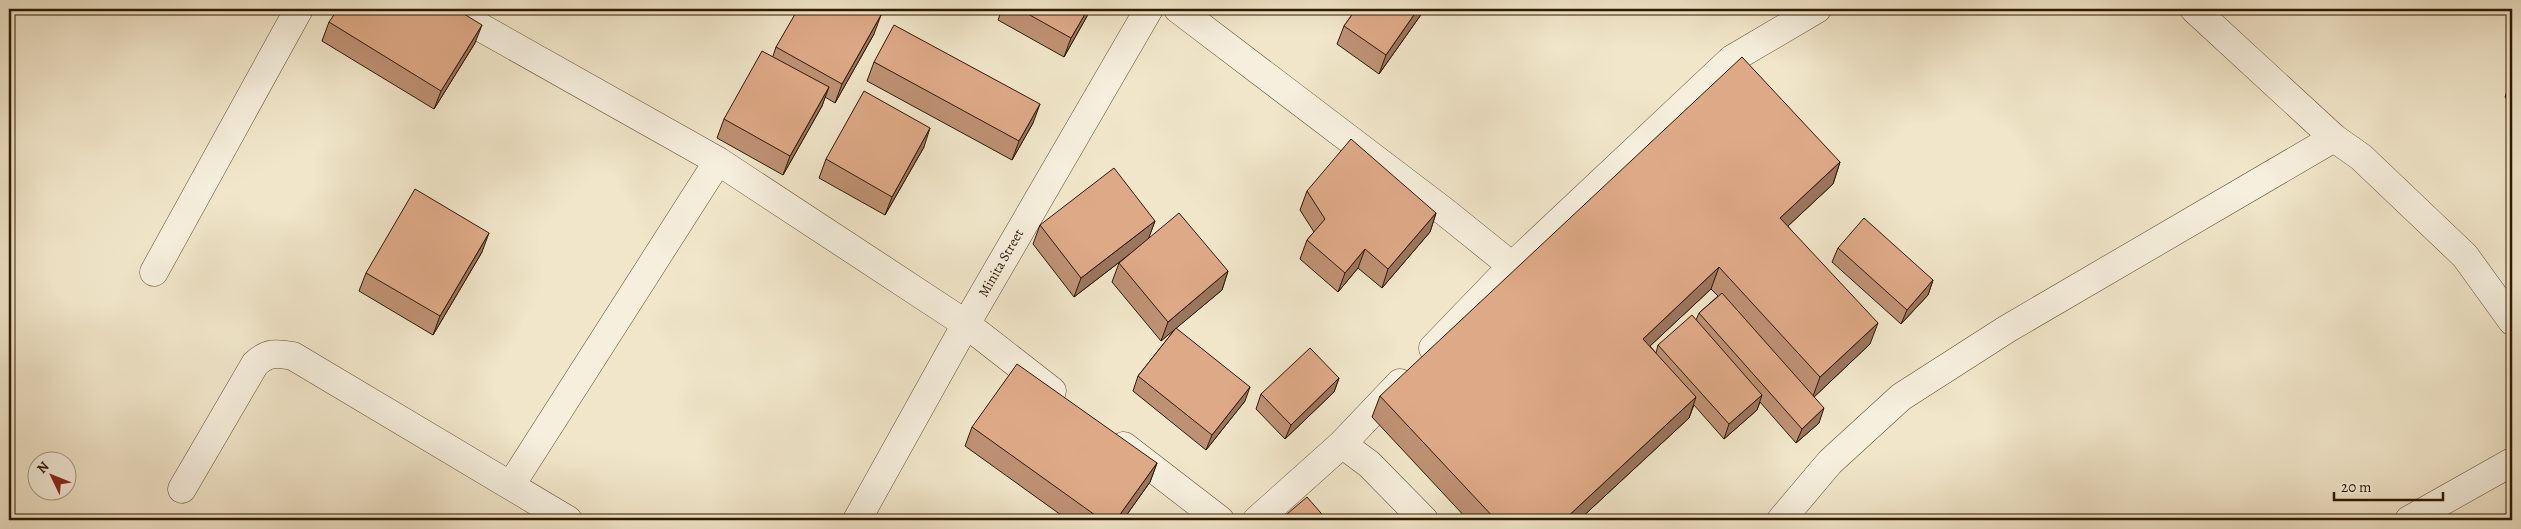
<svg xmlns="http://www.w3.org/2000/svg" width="2521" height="529" font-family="Alegreya,serif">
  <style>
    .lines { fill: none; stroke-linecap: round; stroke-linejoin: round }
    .street-casing { stroke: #604d32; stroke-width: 29 }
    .street { stroke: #f6efdd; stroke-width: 28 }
    .wall { fill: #bf9174; stroke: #2f1a00; fill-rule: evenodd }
    .shaded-wall { fill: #9b765e; stroke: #2f1a00 }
    .building { fill: #dea987; stroke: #2f1a00 }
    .labels { text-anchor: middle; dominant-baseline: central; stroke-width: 4.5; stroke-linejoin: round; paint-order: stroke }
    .street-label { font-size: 14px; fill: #2f1a00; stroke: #f6efdd }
  </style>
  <rect width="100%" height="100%" fill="#f1e6ca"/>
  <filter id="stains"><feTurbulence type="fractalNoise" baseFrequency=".004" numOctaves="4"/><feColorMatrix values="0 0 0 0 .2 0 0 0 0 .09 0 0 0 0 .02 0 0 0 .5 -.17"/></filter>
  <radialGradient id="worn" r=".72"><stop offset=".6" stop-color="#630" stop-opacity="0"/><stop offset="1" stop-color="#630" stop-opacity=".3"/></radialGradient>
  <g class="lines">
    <defs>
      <path id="street" d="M 448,9 L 718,161 L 966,324 L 1052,391
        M 1178,9 L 1445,212 L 1512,266
        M 2194,9 L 2334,138 L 2361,157 L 2465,256 L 2512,321
        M 154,272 L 299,9
        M 1433,348 L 1512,266 L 1732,59 L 1817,9
        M 1342,444 L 1369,464 L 1424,520
        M 1124,446 L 1220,520
        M 511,485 L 718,161
        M 182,489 L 255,364 C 268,352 276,353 293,356 L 568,520
        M 857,520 L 966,324 L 1149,9
        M 1257,520 L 1342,444 L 1400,383
        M 1781,520 L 1830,462 L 1901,397 L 2007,329 L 2334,138
        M 2409,520 L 2512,462"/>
    </defs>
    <use href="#street" class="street-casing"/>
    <use href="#street" class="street"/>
  </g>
  <path class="wall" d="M 261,9 L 277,9 L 274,15 Z
    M 1002,9 L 1091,9 L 1064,57 L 998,20 Z
    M 1356,9 L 1425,9 L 1379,74 L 1337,44 L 1344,26 Z
    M 329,22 L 475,43 L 434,109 L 322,41 Z
    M 874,34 L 835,103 L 825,97 L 822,106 L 783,175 L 717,138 L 724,119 L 773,56 L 776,47 Z
    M 874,62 L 1033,123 L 1012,160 L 867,81 Z
    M 2512,80 L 2512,105 L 2505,97 L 2510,83 Z
    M 924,147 L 885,215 L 819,178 L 826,159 Z
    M 1840,162 L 1833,184 L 1788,226 L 1870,344 L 1814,397 L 1819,423 L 1796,443 L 1760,402 L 1757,410 L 1724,439 L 1694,405 L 1689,418 L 1579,520 L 1468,520 L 1372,417 L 1380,396 ZM 1711,289 L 1718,296 L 1699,313 L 1696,320 L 1658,345 L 1656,353 L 1650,346 Z
    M 1307,191 L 1436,213 L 1430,232 L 1382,288 L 1358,268 L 1338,292 L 1300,259 L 1307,240 L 1314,232 L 1300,210 Z
    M 1155,221 L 1148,239 L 1228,271 L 1222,290 L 1176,328 L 1245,401 L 1206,450 L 1133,391 L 1138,376 L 1176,328 L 1161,341 L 1112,282 L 1119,263 L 1143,244 L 1074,297 L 1033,244 L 1040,225 Z
    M 1838,248 L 1933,280 L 1928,295 L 1901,324 L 1832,262 Z
    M 482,252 L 433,335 L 359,291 L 366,273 Z
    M 1339,378 L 1334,392 L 1285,439 L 1256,409 L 1261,394 Z
    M 972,427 L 1157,463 L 1150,482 L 1123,520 L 1068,520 L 965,446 Z"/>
  <path class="shaded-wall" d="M 1088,9 L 1091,9 L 1064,57 L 1071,38 Z
    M 1418,9 L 1425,9 L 1379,74 L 1386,55 Z
    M 881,15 L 874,34 L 835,103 L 842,84 Z
    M 482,25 L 475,43 L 434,109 L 441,91 Z
    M 829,87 L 822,106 L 783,175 L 790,156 Z
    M 1040,104 L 1033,123 L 1012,160 L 1019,141 Z
    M 930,128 L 924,147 L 885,215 L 892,197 Z
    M 1840,162 L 1833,184 L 1773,240 L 1780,218 Z
    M 1436,213 L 1430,232 L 1382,288 L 1388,269 Z
    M 1155,221 L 1148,240 L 1074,297 L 1081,278 Z
    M 489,233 L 482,252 L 433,335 L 440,316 Z
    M 1365,249 L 1358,268 L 1338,292 L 1345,273 Z
    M 1719,267 L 1711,289 L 1635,360 L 1643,339 Z
    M 1228,271 L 1222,290 L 1161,341 L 1168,322 Z
    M 1933,280 L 1928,295 L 1901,324 L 1907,310 Z
    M 1878,323 L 1870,344 L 1812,399 L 1820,377 Z
    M 1339,378 L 1334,392 L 1285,439 L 1291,425 Z
    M 1250,387 L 1245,401 L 1206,450 L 1212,435 Z
    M 1762,395 L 1757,410 L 1724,439 L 1729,424 Z
    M 1696,397 L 1689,418 L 1579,520 L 1564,520 Z
    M 1824,408 L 1819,423 L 1796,443 L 1802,429 Z
    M 1157,463 L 1150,482 L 1123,520 L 1116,520 Z"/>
  <path class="building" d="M 338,9 L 456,9 L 482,25 L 441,91 L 329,22 Z
    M 798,9 L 869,9 L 881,15 L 842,84 L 776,47 Z
    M 1019,9 L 1088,9 L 1071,38 Z
    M 1356,9 L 1418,9 L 1386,55 L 1344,26 Z
    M 894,25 L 1040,104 L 1019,141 L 874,62 Z
    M 762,51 L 829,87 L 790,156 L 724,119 Z
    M 1742,57 L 1840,162 L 1780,218 L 1878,323 L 1820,377 L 1719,267 L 1643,339 L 1696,397 L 1564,520 L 1496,520 L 1380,396 Z
    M 864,91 L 930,128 L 892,197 L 826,159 Z
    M 1351,139 L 1436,213 L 1388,269 L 1365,249 L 1345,273 L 1307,240 L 1325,219 L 1307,191 Z
    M 1114,168 L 1155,221 L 1081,278 L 1040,225 Z
    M 415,189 L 489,233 L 440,316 L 366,273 Z
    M 1179,213 L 1228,271 L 1168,322 L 1119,263 Z
    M 1864,218 L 1933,280 L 1907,310 L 1838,248 Z
    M 1722,293 L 1824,408 L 1802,429 L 1699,313 Z
    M 1692,315 L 1762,395 L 1729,424 L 1658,345 Z
    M 1176,328 L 1250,387 L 1212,435 L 1138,376 Z
    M 1310,348 L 1339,378 L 1291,425 L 1261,394 Z
    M 1017,364 L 1157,463 L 1116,520 L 1102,520 L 972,427 Z
    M 1307,497 L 1327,520 L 1280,520 Z"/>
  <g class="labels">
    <g class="street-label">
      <text transform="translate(1001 263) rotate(-60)">Minita Street</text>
    </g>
  </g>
  <rect width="2521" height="529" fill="none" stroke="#f1e6ca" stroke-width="30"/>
  <rect x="10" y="10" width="2501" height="509" fill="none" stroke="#2f1a00" stroke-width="2.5"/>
  <rect x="15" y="15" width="2491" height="499" fill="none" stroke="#2f1a00"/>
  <g transform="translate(52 476) rotate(313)"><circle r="24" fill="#f6efdd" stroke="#a69a85"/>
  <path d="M0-4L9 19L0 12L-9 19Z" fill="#8f2418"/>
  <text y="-8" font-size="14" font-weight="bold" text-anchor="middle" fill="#2f1a00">N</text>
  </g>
  <path d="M2334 492v8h109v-8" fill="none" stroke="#2f1a00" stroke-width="2.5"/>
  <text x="2341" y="492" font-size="15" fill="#2f1a00" stroke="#f6efdd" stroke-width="4" paint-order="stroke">20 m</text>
  <rect width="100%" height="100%" filter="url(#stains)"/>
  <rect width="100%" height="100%" fill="url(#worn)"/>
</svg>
